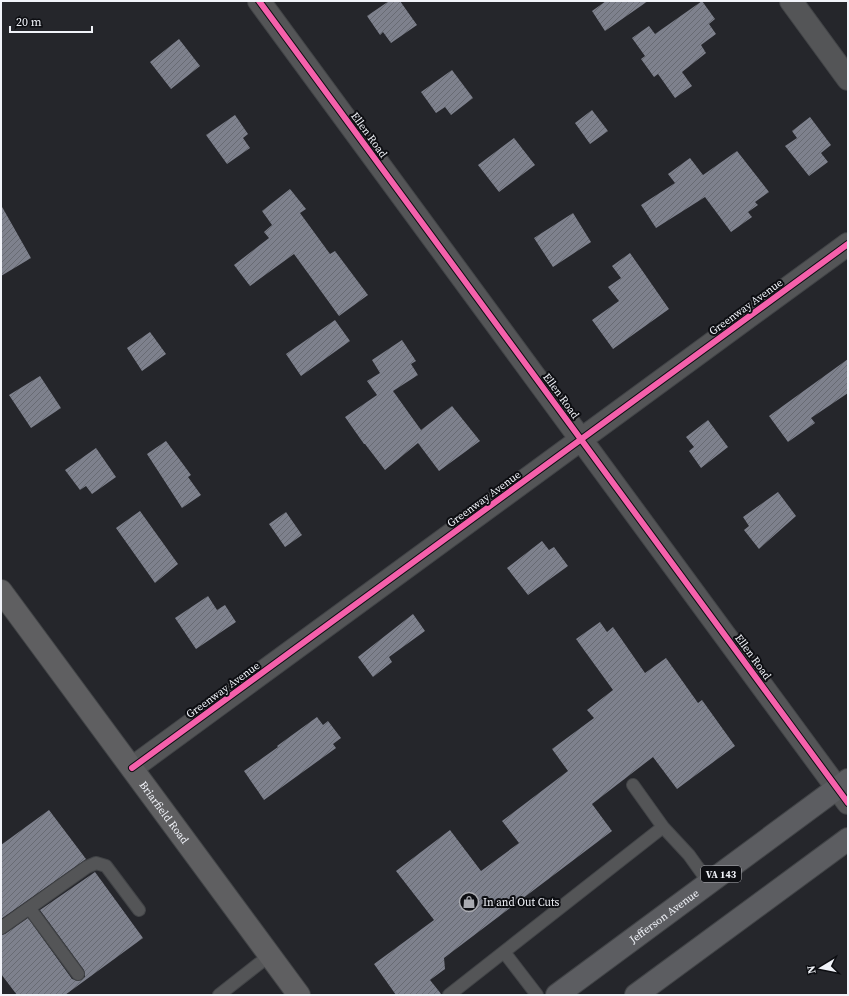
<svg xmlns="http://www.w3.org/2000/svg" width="849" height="996" font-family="'Source Serif 4',serif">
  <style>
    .building { fill: url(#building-hatch) }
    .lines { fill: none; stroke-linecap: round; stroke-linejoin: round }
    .service-casing { stroke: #424447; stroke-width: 14 }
    .minor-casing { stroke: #424447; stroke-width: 24 }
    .secondary-casing { stroke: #424447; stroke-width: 24 }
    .primary-casing { stroke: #424447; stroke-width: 24 }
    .service { stroke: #545557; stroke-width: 12 }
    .minor { stroke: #545557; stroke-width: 22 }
    .secondary { stroke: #5f5f61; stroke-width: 22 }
    .primary { stroke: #5c5d61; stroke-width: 22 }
    .cycleway-casing { stroke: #0d0e12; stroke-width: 8 }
    .cycleway { stroke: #f560ab; stroke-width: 6 }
    .labels { text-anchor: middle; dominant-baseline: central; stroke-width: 4; stroke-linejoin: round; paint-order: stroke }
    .shield { fill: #0d0e12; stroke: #adaeb4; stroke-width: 1 }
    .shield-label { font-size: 10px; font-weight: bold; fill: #f1f3f9 }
    .street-label { font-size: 11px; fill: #f1f3f9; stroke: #0d0e12 }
    .poi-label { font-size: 11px; fill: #f1f3f9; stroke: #0d0e12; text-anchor: start }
  </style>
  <defs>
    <pattern id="building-hatch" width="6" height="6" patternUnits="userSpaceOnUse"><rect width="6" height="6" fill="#7e818d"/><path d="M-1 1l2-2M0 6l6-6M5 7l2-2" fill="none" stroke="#686b73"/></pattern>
  </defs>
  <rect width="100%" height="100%" fill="#25262b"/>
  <path class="building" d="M 389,1 L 400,1 L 417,25 L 391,43 L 383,32 L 380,35 L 367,16 Z
    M 606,1 L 648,1 L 605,31 L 592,11 Z
    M 702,1 L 715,19 L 709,24 L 716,34 L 701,45 L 706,53 L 682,72 L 692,86 L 675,98 L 658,74 L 654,77 L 641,59 L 645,56 L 632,38 L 649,26 L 655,34 Z
    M 179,39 L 200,66 L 171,89 L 150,62 Z
    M 452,70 L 473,98 L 451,115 L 445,107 L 436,113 L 421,92 Z
    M 592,110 L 608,131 L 590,144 L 575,123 Z
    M 235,115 L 248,134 L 243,138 L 250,148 L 227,164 L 206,135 Z
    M 810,117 L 831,145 L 821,153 L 828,162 L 809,176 L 785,146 L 797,138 L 792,131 Z
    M 514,138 L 535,165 L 499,192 L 478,165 Z
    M 737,151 L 769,192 L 755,202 L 758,205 L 748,212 L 752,217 L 731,232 L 705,197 L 656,228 L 641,205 L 675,183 L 668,174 L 690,158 L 703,175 Z
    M 290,189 L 306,209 L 300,213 L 330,254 L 335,251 L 368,295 L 339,316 L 294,254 L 250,286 L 234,265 L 269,238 L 264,232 L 272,225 L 262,211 Z
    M 1,205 L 31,258 L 1,276 Z
    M 573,213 L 591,242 L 553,267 L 534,238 Z
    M 630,253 L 669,309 L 613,349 L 592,320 L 619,301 L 608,287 L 621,278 L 612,266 Z
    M 335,320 L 350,341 L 301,376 L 286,354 Z
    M 150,332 L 166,354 L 142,371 L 127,348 Z
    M 402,340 L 416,361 L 411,364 L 418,375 L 393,391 L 421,430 L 452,406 L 480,441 L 439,471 L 418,443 L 385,470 L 365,444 L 364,444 L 345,417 L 377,395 L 367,381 L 380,373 L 372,360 Z
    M 848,359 L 848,393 L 811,418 L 815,423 L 788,442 L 769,416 Z
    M 40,376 L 61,408 L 31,428 L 9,395 Z
    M 708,420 L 728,447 L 701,468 L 689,451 L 694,447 L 686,437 Z
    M 166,441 L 191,475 L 188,477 L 201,495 L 182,508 L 147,454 Z
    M 96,448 L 116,477 L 92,494 L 86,486 L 80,490 L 65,470 Z
    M 778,492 L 796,516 L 759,549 L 744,530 L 749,526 L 743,517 Z
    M 140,511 L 178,564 L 155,583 L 116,528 Z
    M 286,512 L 302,535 L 285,547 L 269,524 Z
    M 542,541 L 549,550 L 554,547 L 568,566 L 528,595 L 507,568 Z
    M 208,596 L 217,610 L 225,605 L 236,622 L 196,649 L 175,618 Z
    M 413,614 L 425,631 L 389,657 L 392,662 L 373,677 L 358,657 Z
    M 600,622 L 607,632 L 613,627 L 645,673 L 666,658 L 698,703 L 702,700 L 735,746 L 677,789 L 653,757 L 592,804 L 612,831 L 444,958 L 445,969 L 430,980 L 442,995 L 396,995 L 374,964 L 434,920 L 396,871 L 450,830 L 481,871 L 519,843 L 502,821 L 568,771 L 552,749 L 594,718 L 587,710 L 613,690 L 576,639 Z
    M 317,717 L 323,725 L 328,721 L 341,738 L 333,744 L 336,748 L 264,800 L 244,771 L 278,747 L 277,746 Z
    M 49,810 L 86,859 L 1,919 L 1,845 Z
    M 95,872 L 143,938 L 65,995 L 17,995 L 1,974 L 1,935 L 5,934 L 28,918 L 72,979 L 78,981 L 85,977 L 85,974 L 84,970 L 40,910 Z"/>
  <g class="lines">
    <defs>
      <path id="service" d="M 633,785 L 663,827
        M 30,909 L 78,974
        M 1,928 L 87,867 L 96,863 L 106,866 L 139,910
        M 504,952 L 537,995
        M 219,995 L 270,955
        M 449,995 L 663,827 L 689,855 L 709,883"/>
      <path id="minor" d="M 259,1 L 848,803
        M 791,1 L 848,79
        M 132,768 L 848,244"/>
      <g id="secondary">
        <path id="s1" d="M 1,591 L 299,995"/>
      </g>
      <g id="primary">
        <path id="s2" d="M 557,995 L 848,780"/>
        <path d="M 636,995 L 848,839"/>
      </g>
    </defs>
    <use href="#service" class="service-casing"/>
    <use href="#minor" class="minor-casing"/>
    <use href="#secondary" class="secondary-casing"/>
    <use href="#primary" class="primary-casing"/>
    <use href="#service" class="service"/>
    <use href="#minor" class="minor"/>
    <use href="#secondary" class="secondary"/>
    <use href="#primary" class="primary"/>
    <defs>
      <path id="cycleway" d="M 259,1 L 848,803
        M 132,768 L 848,244"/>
    </defs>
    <use href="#cycleway" class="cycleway-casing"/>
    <use href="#cycleway" class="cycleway"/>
  </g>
  <defs>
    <symbol id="shop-ring" viewBox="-11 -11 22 22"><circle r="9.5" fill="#0d0e12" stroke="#aaabb1" stroke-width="1.5"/><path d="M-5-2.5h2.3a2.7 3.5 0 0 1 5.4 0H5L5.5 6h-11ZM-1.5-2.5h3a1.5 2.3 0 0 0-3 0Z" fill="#aaabb1"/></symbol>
  </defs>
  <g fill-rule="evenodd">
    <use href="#shop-ring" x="458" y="891" width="22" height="22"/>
  </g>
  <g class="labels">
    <rect class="shield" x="701" y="866" width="40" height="16" rx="3"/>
    <g class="shield-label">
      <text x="721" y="874">VA 143</text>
    </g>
    <g class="street-label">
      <text transform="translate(369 135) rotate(54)">Ellen Road</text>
      <text transform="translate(746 307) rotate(-36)">Greenway Avenue</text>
      <text transform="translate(561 396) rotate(54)">Ellen Road</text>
      <text transform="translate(484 499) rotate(-36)">Greenway Avenue</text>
      <text transform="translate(753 657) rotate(54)">Ellen Road</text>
      <text transform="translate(223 690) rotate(-36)">Greenway Avenue</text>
      <text stroke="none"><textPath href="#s1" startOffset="275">Briarfield Road</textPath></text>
      <text stroke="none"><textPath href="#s2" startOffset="133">Jefferson Avenue</textPath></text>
    </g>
    <g class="poi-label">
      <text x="483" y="902">In and Out Cuts</text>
    </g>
  </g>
  <rect width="849" height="996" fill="none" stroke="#f1f3f9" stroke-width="4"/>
  <g transform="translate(821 968) rotate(260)" stroke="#0d0e12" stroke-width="3" paint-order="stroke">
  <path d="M0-3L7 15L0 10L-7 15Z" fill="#f1f3f9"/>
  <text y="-6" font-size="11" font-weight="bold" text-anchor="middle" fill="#f1f3f9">N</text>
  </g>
  <path d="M10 26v6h82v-6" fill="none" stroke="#f1f3f9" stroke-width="2"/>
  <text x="16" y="26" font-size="12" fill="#f1f3f9" stroke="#0d0e12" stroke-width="3" paint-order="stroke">20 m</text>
</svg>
